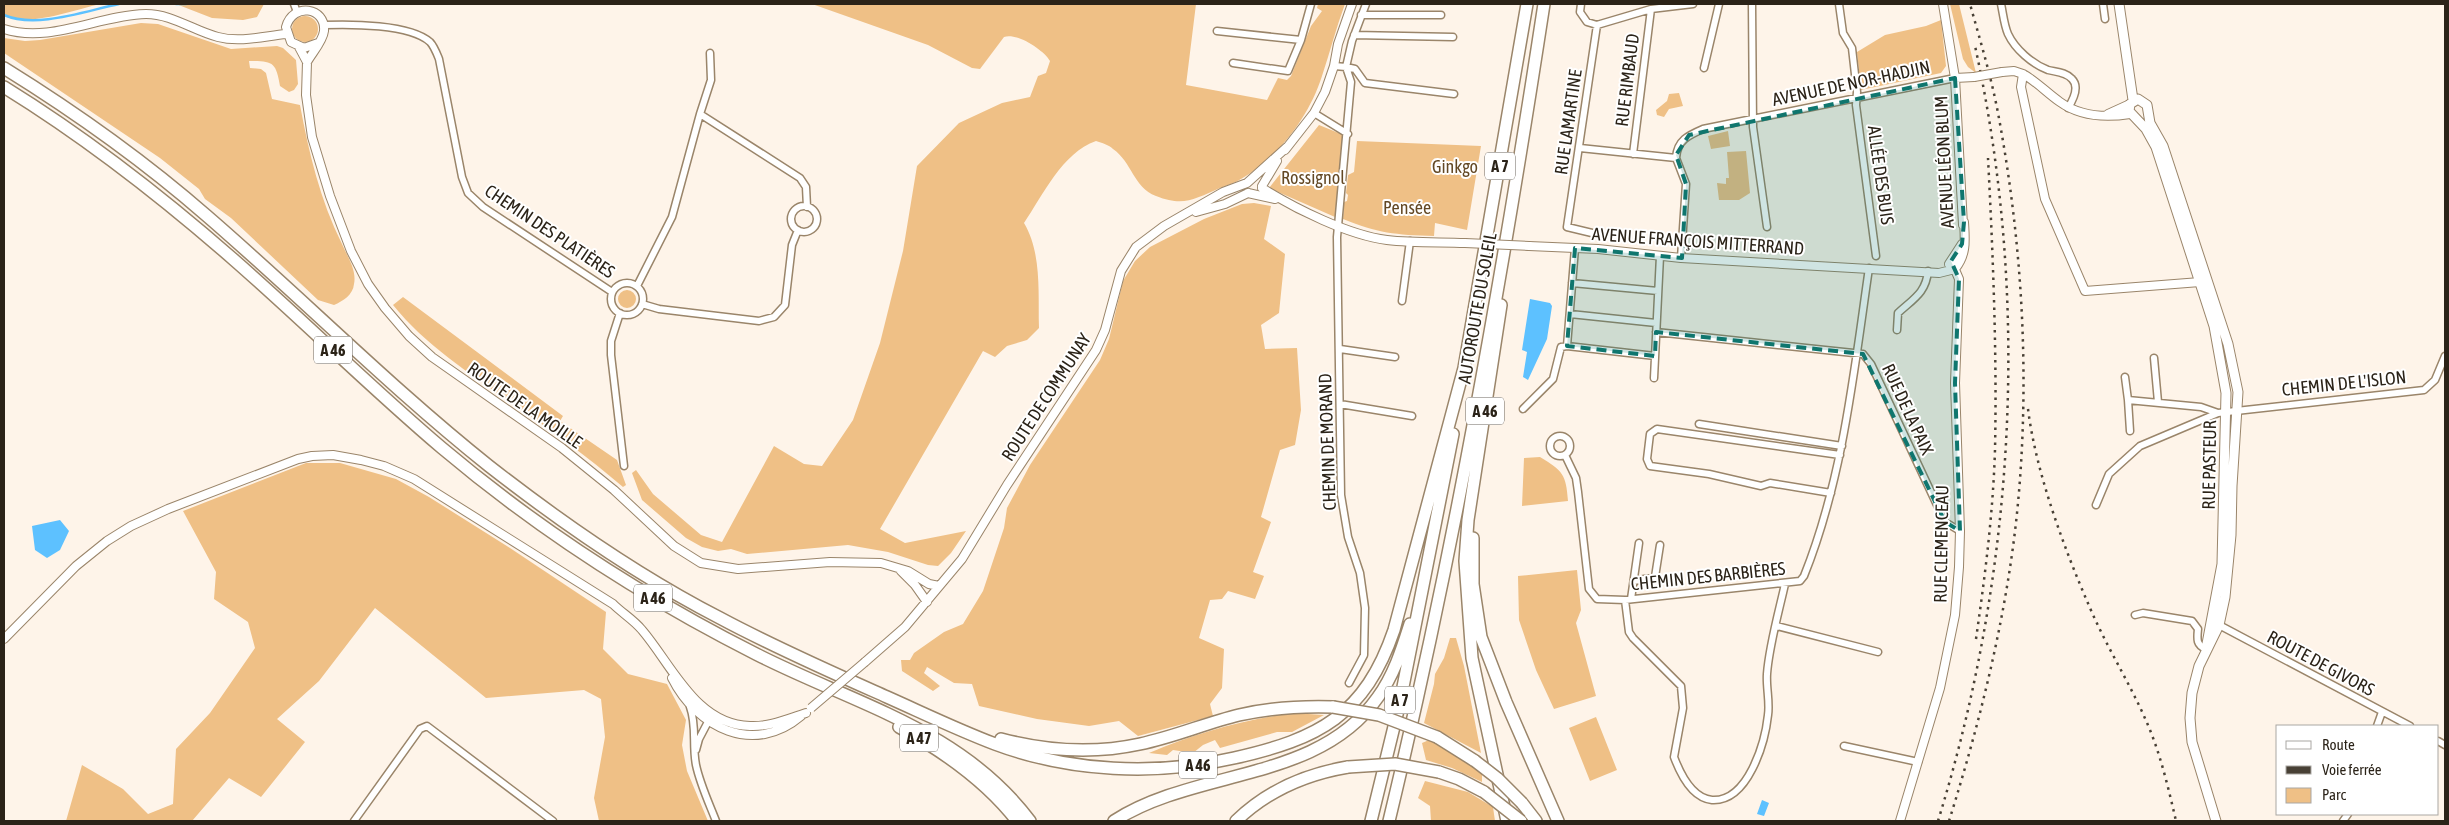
<svg xmlns="http://www.w3.org/2000/svg" width="2449" height="825" font-family="'Asap Condensed',sans-serif">
  <style>
    .green { fill: #efc086 }
    .water { fill: #5dc1ff }
    .lines { fill: none; stroke-linecap: round; stroke-linejoin: round }
    .stream { stroke: #5dc1ff; stroke-width: 2.5 }
    .minor-casing { stroke: #9a856a; stroke-width: 9 }
    .tertiary-casing { stroke: #9a856a; stroke-width: 10 }
    .secondary-casing { stroke: #9a856a; stroke-width: 11 }
    .motorway-casing { stroke: #9a856a; stroke-width: 14 }
    .minor { stroke: #fff; stroke-width: 6 }
    .tertiary { stroke: #fff; stroke-width: 8 }
    .secondary { stroke: #fff; stroke-width: 9 }
    .motorway { stroke: #fff; stroke-width: 11 }
    .rail { stroke: #484035; stroke-width: 2.5; stroke-dasharray: 2.5 5; stroke-linecap: butt }
    .tertiary-bridge-casing { stroke: #9a856a; stroke-width: 10; stroke-linecap: butt }
    .motorway-bridge-casing { stroke: #9a856a; stroke-width: 14; stroke-linecap: butt }
    .tertiary-bridge { stroke: #fff; stroke-width: 8 }
    .motorway-bridge { stroke: #fff; stroke-width: 11 }
    .marked { fill: #0f766e; fill-opacity: 0.2; stroke: #0f766e; stroke-width: 4; stroke-dasharray: 10 6; stroke-linejoin: round }
    .labels { text-anchor: middle; dominant-baseline: central; stroke-width: 4; stroke-linejoin: round; paint-order: stroke }
    .shield { fill: #fff; stroke: #6b655d; stroke-width: 1 }
    .shield-label { font-size: 16px; font-weight: bold; fill: #2b2318 }
    .street-label { font-size: 18px; fill: #2b2318; stroke: #fff }
    .park-label { font-size: 18px; fill: #634824; stroke: #fff }
  </style>
  <rect width="100%" height="100%" fill="#fef4e9"/>
  <path class="green" d="M 4,4 L 100,4 C 73,10 30,27 4,16 Z
    M 176,4 L 264,4 L 257,17 L 243,20 L 212,18 Z
    M 812,4 L 1196,4 L 1186,85 L 1267,100 L 1278,78 L 1287,80 L 1291,76 L 1311,26 L 1322,11 L 1317,8 L 1318,4 L 1345,4 C 1336,28 1330,52 1322,76 C 1309,117 1278,158 1241,179 C 1235,183 1227,185 1220,188 C 1194,199 1184,207 1156,196 C 1133,187 1132,162 1113,149 C 1109,145 1102,143 1096,141 C 1062,153 1043,195 1024,223 C 1042,253 1038,294 1039,328 L 1027,340 L 1007,346 L 995,357 L 983,351 L 880,529 L 905,543 L 966,531 L 951,553 L 938,566 L 928,565 L 888,552 L 848,545 L 747,554 L 731,549 L 718,551 L 702,547 L 686,538 L 642,500 L 632,473 L 636,470 L 653,494 L 701,535 L 722,542 L 774,446 L 804,464 L 822,466 L 853,420 L 880,343 L 903,251 L 917,166 L 959,123 L 1002,103 L 1030,97 L 1038,76 L 1046,73 L 1050,61 C 1044,50 1016,32 1004,37 L 980,69 L 972,68 L 928,45 Z
    M 1950,4 L 1959,4 L 1976,73 L 1968,67 L 1963,59 Z
    M292 29a13 13 0 1 1 26 0a13 13 0 1 1-26 0Z
    M 1941,20 L 1946,66 L 1941,73 L 1861,90 L 1857,52 L 1885,35 L 1926,26 Z
    M 141,23 L 158,24 L 231,49 L 277,46 L 283,48 L 296,60 L 298,84 L 294,90 L 289,92 L 280,86 C 276,62 273,61 249,61 L 250,68 L 261,69 L 266,73 L 272,99 L 300,105 C 309,153 320,200 342,244 C 347,256 357,270 354,284 C 353,295 343,301 334,305 L 318,300 L 231,218 L 205,199 L 199,189 L 160,158 L 4,53 L 4,38 L 25,41 L 40,40 Z
    M 1679,93 L 1683,106 L 1669,109 L 1664,117 L 1657,115 L 1656,110 L 1667,101 L 1669,94 Z
    M 1319,125 L 1346,136 L 1335,217 L 1269,188 Z
    M 1728,131 L 1730,146 L 1711,149 L 1708,136 Z
    M 1357,141 L 1481,146 L 1467,230 L 1435,223 L 1434,236 C 1395,235 1378,233 1343,219 L 1344,202 L 1347,201 L 1348,195 L 1346,193 L 1348,175 L 1354,172 Z
    M 1746,151 L 1750,193 L 1739,200 L 1719,200 L 1717,183 L 1726,184 L 1726,178 L 1729,178 L 1727,152 Z
    M 1254,203 L 1271,206 L 1264,239 L 1285,254 L 1279,313 L 1261,325 L 1265,349 L 1297,348 L 1301,410 L 1295,445 L 1280,450 L 1261,517 L 1271,522 L 1253,572 L 1264,576 L 1255,599 L 1228,591 L 1222,599 L 1210,600 L 1199,638 L 1224,649 L 1222,688 L 1210,704 L 1213,716 L 1138,736 L 1119,721 L 1089,726 L 1037,719 L 979,706 L 972,684 L 954,683 L 927,667 L 924,673 L 940,686 L 933,691 L 902,671 L 901,660 L 910,660 L 914,653 L 944,632 L 963,624 L 983,591 L 1004,528 L 1007,508 L 1030,465 L 1100,360 L 1109,339 L 1123,281 L 1135,261 L 1150,247 L 1204,219 L 1242,204 Z
    M618 299a9 9 0 1 1 18 0a9 9 0 1 1-18 0Z
    M 403,297 L 563,416 L 560,421 L 617,460 L 626,485 L 623,487 C 588,457 551,430 513,404 C 471,374 426,346 393,305 Z
    M 1540,457 C 1563,471 1566,474 1568,501 L 1522,506 L 1524,458 Z
    M 306,463 L 340,463 L 396,479 L 429,497 L 510,548 L 606,612 L 603,649 L 628,674 L 667,684 L 686,720 L 682,745 L 687,771 L 708,821 L 599,821 L 594,798 L 605,737 L 601,699 L 584,690 L 486,698 L 375,608 L 319,681 L 277,719 L 305,742 L 261,797 L 229,778 L 192,821 L 66,821 L 82,765 L 123,789 L 148,814 L 173,804 L 176,749 L 210,713 L 255,648 L 248,622 L 214,599 L 216,572 L 183,511 Z
    M 1577,570 L 1581,610 L 1576,623 L 1596,696 L 1554,709 L 1536,670 L 1519,620 L 1518,576 Z
    M 1450,638 L 1456,638 L 1464,666 L 1481,753 L 1424,723 L 1434,684 L 1435,674 L 1444,658 Z
    M 1293,713 L 1324,715 L 1292,732 L 1277,732 L 1220,748 L 1215,740 L 1203,745 L 1193,753 L 1173,750 L 1167,755 L 1149,753 C 1196,733 1243,720 1293,713 Z
    M 1596,717 L 1617,770 L 1590,781 L 1569,728 Z
    M 1429,740 L 1456,754 L 1482,772 L 1482,782 L 1452,768 L 1426,760 L 1422,743 Z
    M 1425,781 L 1468,792 L 1493,807 L 1495,821 L 1431,821 L 1430,806 L 1418,798 Z"/>
  <path class="water" d="M 1530,299 L 1550,303 L 1552,306 L 1547,339 L 1528,380 L 1523,377 L 1527,352 L 1522,350 Z
    M 60,520 L 69,531 L 60,550 L 47,558 L 35,550 L 32,526 Z
    M 1762,800 L 1769,803 L 1764,816 L 1757,814 Z"/>
  <g class="lines">
    <path class="stream" d="M 176,4 L 186,4
      M 4,15 C 36,29 85,11 119,4"/>
    <defs>
      <path id="minor" d="M 294,4 L 297,12
        M 1581,4 L 1580,12 L 1587,22 L 1597,25 L 1567,227 L 1592,233
        M 1752,4 L 1753,127 L 1767,227
        M 1839,4 L 1843,33 L 1852,48 L 1857,92 L 1856,105 L 1876,256
        M 2001,4 C 2003,13 2004,25 2008,34 C 2015,49 2032,64 2048,70 C 2056,72 2066,72 2072,79 C 2080,87 2073,100 2068,108
        M 2103,4 L 2105,19
        M 1361,15 L 1441,15
        M 324,25 C 350,24 410,24 430,42 C 434,46 437,54 439,59 L 462,177 L 468,193 L 483,207 L 612,292
        M 1597,25 L 1651,9 L 1693,4
        M 1217,31 L 1301,40
        M 1354,35 L 1453,37
        M 1233,63 L 1288,71 L 1301,40 L 1311,4
        M 1334,66 L 1346,67 L 1352,41 L 1366,4
        M 1346,67 L 1351,82 L 1337,237 L 1341,495 L 1348,537 L 1360,573 L 1365,608 L 1364,655 L 1349,683
        M 1346,67 L 1355,69 L 1365,83 L 1454,94
        M 1704,68 L 1719,4
        M 1314,113 L 1348,134
        M 700,114 L 711,80 L 710,53
        M 1580,148 L 1676,158 C 1677,140 1689,135 1703,129 L 1955,78
        M 1633,154 L 1651,9
        M 1676,158 L 1686,184 L 1681,258
        M791 219a13 13 0 1 1 26 0a13 13 0 1 1-26 0Z
        M 1572,283 L 1658,291
        M611 299a16 16 0 1 1 32 0a16 16 0 1 1-32 0Z
        M 637,286 L 672,217 L 700,114 L 800,178 L 806,187 L 807,207
        M 1402,301 L 1410,241
        M 642,304 L 659,309 L 759,321 L 774,317 L 785,305 L 792,245 L 798,230
        M 620,313 L 611,341 L 611,355 L 624,466
        M 1570,314 L 1656,323
        M 1897,330 L 1898,313 C 1913,299 1926,293 1928,271
        M 1656,332 L 1863,354 L 1871,364 L 1945,522 L 1960,531
        M 1567,346 L 1655,356
        M 1340,349 L 1395,357
        M 2154,358 L 2158,402
        M 2125,377 L 2128,400
        M 1654,378 L 1660,256
        M 1340,404 L 1412,416
        M 1523,409 L 1553,379 L 1561,347 L 1567,346 L 1575,248
        M 1699,424 L 1842,446
        M 2130,431 L 2128,400 L 2201,407 L 2218,413 L 2424,390 L 2435,380 L 2445,356
        M1550 446a10 10 0 1 1 20 0a10 10 0 1 1-20 0Z
        M 1565,455 L 1576,478 L 1578,492 L 1589,589 L 1597,599 L 1625,600 L 1800,581 L 1804,576 C 1843,479 1854,371 1869,268
        M 1831,493 L 1770,483 L 1761,486 L 1709,474 L 1650,466 L 1647,459 L 1650,434 L 1657,429 L 1840,455
        M 2096,505 L 2109,474 L 2140,446 L 2218,413
        M 1634,581 L 1655,577 L 1660,545
        M 1631,599 L 1639,543
        M 1625,600 L 1629,632 L 1633,638 L 1681,686 L 1683,708 L 1674,757 C 1680,773 1692,798 1712,800 C 1748,802 1765,743 1768,715 C 1770,702 1766,687 1767,674 C 1769,646 1779,611 1785,584
        M 2135,615 L 2143,613 L 2192,621 L 2198,629 C 2197,639 2196,645 2206,649
        M 2219,625 L 2410,726
        M 1777,626 L 1878,652
        M 690,707 C 697,726 692,745 696,765 C 700,784 709,803 716,821
        M 2377,726 L 2382,712
        M 2438,741 L 2445,745
        M 1844,746 L 1918,762
        M 696,750 L 699,739 L 710,718
        M 354,821 L 420,729 L 427,726 L 553,821
        M 2343,821 L 2348,814"/>
      <path id="tertiary" d="M 1943,4 L 1955,78 L 1963,225
        M 4,29 C 50,44 99,15 146,14 C 172,14 194,31 218,37 C 240,43 265,36 286,34
        M 299,47 L 307,62 L 306,95 L 312,137 L 330,196 L 351,251 L 368,284 L 385,308 L 409,336 L 432,357 L 562,448 L 614,490 L 674,546 L 701,563 L 738,569 L 830,562 L 881,563 L 908,571 L 929,584 L 939,586
        M 307,62 C 312,53 323,41 324,31 C 326,7 293,2 286,27 L 291,42 L 304,48 L 318,43
        M 2002,72 L 2014,71 L 2023,74 C 2036,81 2047,93 2060,102 C 2081,117 2105,118 2130,114
        M 2023,74 L 2021,87 L 2045,199 L 2085,291 L 2200,282 L 2203,284
        M 1955,78 L 1974,77
        M 2108,114 L 2130,104
        M 1285,150 L 1314,113 L 1325,92 L 1334,66 L 1338,44 L 1352,4
        M 1262,186 L 1277,161
        M 1262,188 C 1296,209 1348,235 1387,240 C 1413,243 1439,242 1465,243
        M 1248,193 L 1275,199
        M 1196,212 L 1225,204 L 1248,193
        M 1529,246 L 1598,249 L 1681,258 L 1939,273 L 1955,269 C 1967,254 1965,240 1964,222
        M 1949,264 L 1962,244
        M 901,571 L 915,585 L 927,602
        M 4,639 L 76,566 L 107,541 L 131,526 L 168,509 L 298,459 L 312,456 L 333,455 L 361,460 L 384,466 L 414,479 L 613,604 C 622,613 634,620 642,630 C 672,665 696,725 750,726 C 770,727 787,719 806,713
        M 865,662 L 905,627 L 962,559 L 1007,485 L 1096,350 L 1105,330 L 1121,271 L 1136,247 L 1164,226 L 1223,192 L 1247,183 L 1287,147
        M 672,678 C 697,728 754,756 801,716
        M 1900,821 L 1940,688 L 1955,615 L 1959,567 L 1960,531 L 1955,383 L 1959,279 L 1953,265 L 1949,264"/>
      <path id="secondary" d="M 2119,4 L 2133,100
        M 2206,649 L 2222,564 L 2226,393 L 2214,326 L 2156,147 L 2146,129 L 2129,111 L 2130,104 L 2138,99 L 2147,105 L 2150,123 L 2163,146 L 2228,344 L 2238,392 L 2232,486 L 2231,535 L 2225,597 L 2219,625 L 2199,666 L 2192,693 L 2190,718 L 2192,742 L 2216,821"/>
      <path id="motorway" d="M 4,68 C 75,112 144,161 207,216 C 302,298 391,388 489,466 C 562,523 638,576 720,618 C 774,647 831,672 887,697 C 923,713 958,730 995,744 C 1070,772 1156,776 1234,758 C 1319,739 1365,715 1394,630 L 1464,368
        M 4,87 C 85,137 161,196 233,259 C 304,321 370,387 442,448 C 538,529 643,597 756,654 C 854,704 961,729 1030,821
        M 1501,305 L 1468,520 L 1465,561 L 1472,658 L 1507,821
        M 1463,374 L 1527,4
        M 1473,538 L 1473,584 L 1481,637 L 1506,702 L 1558,821
        M 899,727 C 943,751 986,781 1017,821
        M 1437,737 L 1475,761
        M 1001,739 C 1047,751 1094,754 1140,744 C 1174,737 1206,723 1239,715 C 1270,708 1301,706 1333,707
        M 1439,772 L 1459,779 L 1484,792
        M 1522,803 L 1536,821
        M 1114,821 C 1196,768 1318,783 1378,697 C 1394,675 1402,649 1410,624
        M 1236,821 C 1267,791 1306,774 1348,767
        M 1371,821 L 1400,702 L 1453,434
        M 1389,821 C 1454,551 1502,278 1544,4"/>
    </defs>
    <use href="#minor" class="minor-casing"/>
    <use href="#tertiary" class="tertiary-casing"/>
    <use href="#secondary" class="secondary-casing"/>
    <use href="#motorway" class="motorway-casing"/>
    <use href="#minor" class="minor"/>
    <use href="#tertiary" class="tertiary"/>
    <use href="#secondary" class="secondary"/>
    <use href="#motorway" class="motorway"/>
    <path class="rail" d="M 2028,409 C 2036,473 2064,548 2090,608 C 2108,650 2133,688 2150,730 C 2162,760 2169,791 2176,821
      M 1976,639 C 1985,576 1993,514 1995,450 C 1997,353 1993,255 1988,158
      M 1938,821 C 2015,572 2031,301 1975,46
      M 1949,821 C 1981,719 2008,610 2018,503 C 2030,374 2022,241 1998,113 C 1991,76 1980,40 1970,4"/>
    <defs>
      <path id="tertiary-bridge" d="M 1974,77 L 2002,72
        M 1465,243 L 1529,246
        M 811,708 L 865,662"/>
      <path id="motorway-bridge" d="M 1333,707 L 1379,715 L 1437,737
        M 1475,761 L 1497,778 L 1522,803
        M 1348,767 L 1395,764 L 1439,772
        M 1484,792 L 1521,821"/>
    </defs>
    <use href="#tertiary-bridge" class="tertiary-bridge-casing"/>
    <use href="#motorway-bridge" class="motorway-bridge-casing"/>
    <use href="#tertiary-bridge" class="tertiary-bridge"/>
    <use href="#motorway-bridge" class="motorway-bridge"/>
  </g>
  <path class="marked" d="M 1955,78 L 1964,222 L 1962,244 L 1951,261 L 1959,279 L 1955,383 L 1960,531 L 1945,522 L 1863,354 L 1656,332 L 1655,356 L 1567,346 L 1575,248 L 1682,258 L 1686,184 L 1676,155 L 1689,135 Z"/>
  <g class="labels">
    <g class="shield">
      <rect x="1485" y="152.5" width="30" height="27" rx="4"/>
      <rect x="314" y="336.5" width="38" height="27" rx="4"/>
      <rect x="1466" y="397.5" width="38" height="27" rx="4"/>
      <rect x="634" y="584.5" width="38" height="27" rx="4"/>
      <rect x="1385" y="686.5" width="30" height="27" rx="4"/>
      <rect x="900" y="724.5" width="38" height="27" rx="4"/>
      <rect x="1179" y="751.5" width="38" height="27" rx="4"/>
    </g>
    <g class="shield-label">
      <text x="1500" y="166">A 7</text>
      <text x="333" y="350">A 46</text>
      <text x="1485" y="411">A 46</text>
      <text x="653" y="598">A 46</text>
      <text x="1400" y="700">A 7</text>
      <text x="919" y="738">A 47</text>
      <text x="1198" y="765">A 46</text>
    </g>
    <g class="street-label">
      <text transform="translate(1627 80) rotate(-83)">RUE RIMBAUD</text>
      <text transform="translate(1851 83) rotate(-12)">AVENUE DE NOR-HADJIN</text>
      <text transform="translate(1568 122) rotate(-82)">RUE LAMARTINE</text>
      <text transform="translate(1944 162) rotate(-93)">AVENUE LÉON BLUM</text>
      <text transform="translate(1881 175) rotate(82)">ALLÉE DES BUIS</text>
      <text transform="translate(550 231) rotate(34)">CHEMIN DES PLATIÈRES</text>
      <text transform="translate(1698 241) rotate(4)">AVENUE FRANÇOIS MITTERRAND</text>
      <text transform="translate(1477 308) rotate(-80)">AUTOROUTE DU SOLEIL</text>
      <text transform="translate(2344 383) rotate(-6)">CHEMIN DE L'ISLON</text>
      <text transform="translate(1046 397) rotate(-57)">ROUTE DE COMMUNAY</text>
      <text transform="translate(525 405) rotate(35)">ROUTE DE LA MOILLE</text>
      <text transform="translate(1908 409) rotate(65)">RUE DE LA PAIX</text>
      <text transform="translate(1327 442) rotate(-92)">CHEMIN DE MORAND</text>
      <text transform="translate(2209 465) rotate(-89)">RUE PASTEUR</text>
      <text transform="translate(1941 544) rotate(-89)">RUE CLEMENCEAU</text>
      <text transform="translate(1708 576) rotate(-6)">CHEMIN DES BARBIÈRES</text>
      <text transform="translate(2321 663) rotate(28)">ROUTE DE GIVORS</text>
    </g>
    <g class="park-label">
      <text x="1455" y="166">Ginkgo</text>
      <text x="1313" y="177">Rossignol</text>
      <text x="1407" y="207">Pensée</text>
    </g>
  </g>
  <rect width="2449" height="825" fill="none" stroke="#2b2318" stroke-width="10"/>
  <rect x="2276" y="725" width="162" height="90" fill="#ffffff" stroke="#aaa7a3"/>
  <rect x="2286" y="741" width="25" height="8" fill="#ffffff" stroke="#aaa7a3"/>
  <text x="2322" y="750" font-size="15" fill="#2b2318">Route</text>
  <rect x="2286" y="766" width="25" height="8" fill="#484035" stroke="#aaa7a3"/>
  <text x="2322" y="775" font-size="15" fill="#2b2318">Voie ferrée</text>
  <rect x="2286" y="788" width="25" height="15" fill="#efc086" stroke="#aaa7a3"/>
  <text x="2322" y="800" font-size="15" fill="#2b2318">Parc</text>
</svg>
